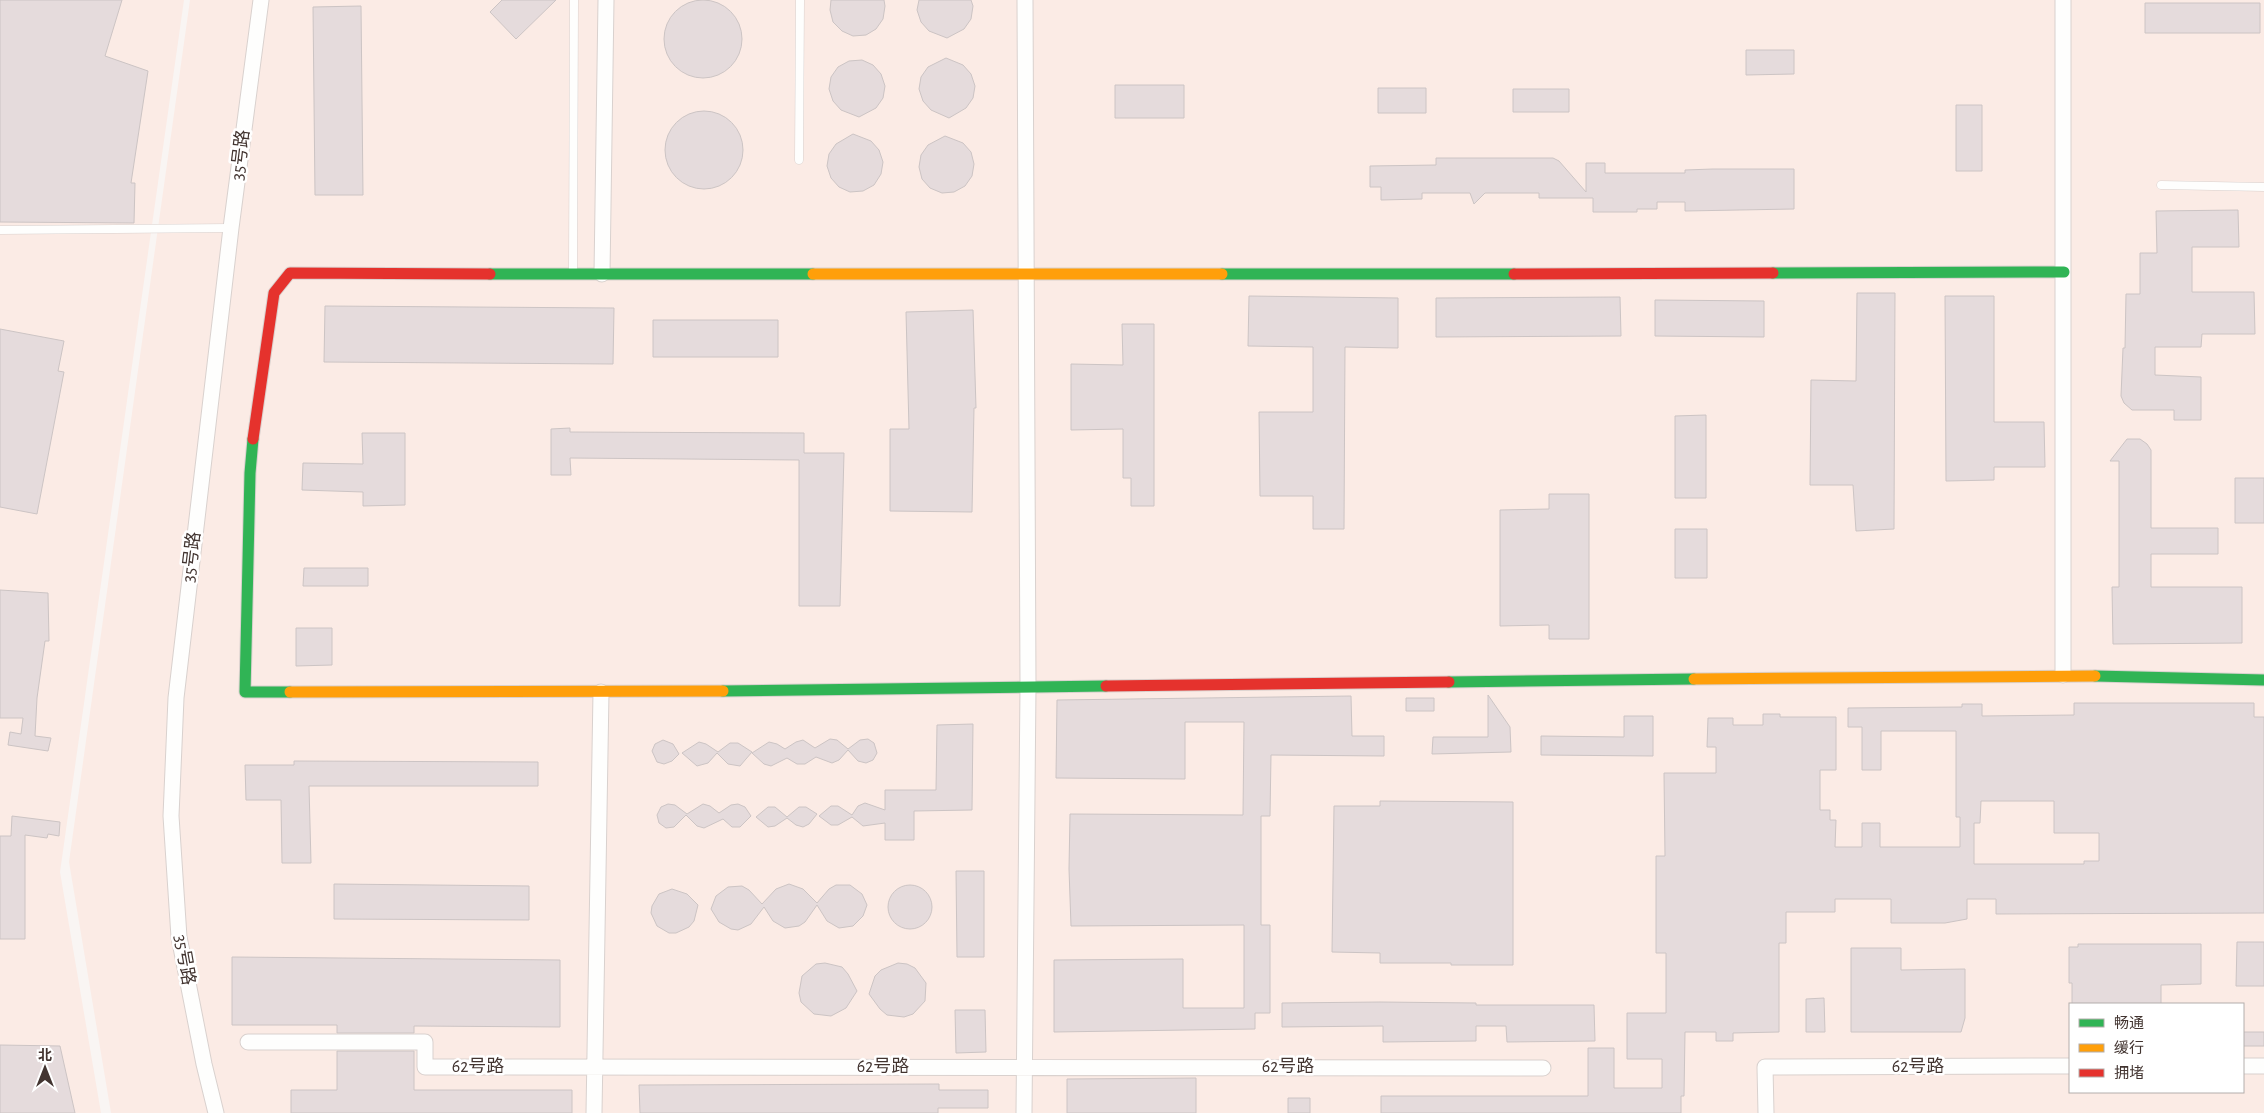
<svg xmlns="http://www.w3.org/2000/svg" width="2264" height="1113" font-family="'Alegreya Sans','Noto Sans SC',sans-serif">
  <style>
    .built { fill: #fbebe5; fill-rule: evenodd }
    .building { fill: #e5dbdc; stroke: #ccc4c4; fill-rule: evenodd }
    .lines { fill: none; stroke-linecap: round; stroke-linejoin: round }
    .lane-casing { stroke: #d9d1ce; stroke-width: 9 }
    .street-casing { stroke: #d9d1ce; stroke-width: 17 }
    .fast-casing { stroke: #d9d1ce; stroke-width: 13 }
    .slow-casing { stroke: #d9d1ce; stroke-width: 13 }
    .jam-casing { stroke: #d9d1ce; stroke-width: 13 }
    .lane { stroke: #fefefd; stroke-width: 8 }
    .street { stroke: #fefefd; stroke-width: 15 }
    .fast { stroke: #30b455; stroke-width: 11 }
    .slow { stroke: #ff9f0a; stroke-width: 11 }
    .jam { stroke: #e5322d; stroke-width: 11 }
    .labels { text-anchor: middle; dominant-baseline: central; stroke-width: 5; stroke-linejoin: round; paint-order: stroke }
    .street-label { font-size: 18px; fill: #423430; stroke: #fff }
  </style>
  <rect width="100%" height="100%" fill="#f9f5f3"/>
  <path class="built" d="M 0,0 L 184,0 L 60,872 L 101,1113 L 0,1113 Z
    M 190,0 L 2264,0 L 2264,1113 L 111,1113 L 69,862 ZM 2070,1004 L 2243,1004 L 2243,1092 L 2070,1092 Z"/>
  <path class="building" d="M664 39a39 39 0 1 1 78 0a39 39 0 1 1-78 0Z
    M 0,0 L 122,0 L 105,56 L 148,71 L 131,183 L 135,183 L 134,223 L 0,222 Z
    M 502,0 L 556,0 L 516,39 L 490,12 Z
    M 831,0 L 884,0 L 885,6 L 883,19 L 876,29 L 866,35 L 853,36 L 842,31 L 833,22 L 830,10 Z
    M 919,0 L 971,0 L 973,6 L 971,19 L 964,29 L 947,38 L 929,31 L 921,22 L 917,10 Z
    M 2145,3 L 2260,3 L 2260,33 L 2145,33 Z
    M 361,6 L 363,195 L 315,195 L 313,7 Z
    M 1746,50 L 1794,50 L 1794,74 L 1746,75 Z
    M 946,58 L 963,65 L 971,74 L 975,86 L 973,98 L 966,108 L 949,118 L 931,110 L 923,101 L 919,89 L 921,77 L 928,67 Z
    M 862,60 L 873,65 L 881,74 L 885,86 L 883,98 L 876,108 L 859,117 L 841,110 L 833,101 L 829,89 L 831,77 L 838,67 L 849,61 Z
    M 1115,85 L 1184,85 L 1184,118 L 1115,118 Z
    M 1378,88 L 1426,88 L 1426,113 L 1378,113 Z
    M 1513,89 L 1569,89 L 1569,112 L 1513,112 Z
    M 1956,105 L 1982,105 L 1982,171 L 1956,171 Z
    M665 150a39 39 0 1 1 78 0a39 39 0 1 1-78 0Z
    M 853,134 L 871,141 L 879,150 L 883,162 L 881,174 L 874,185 L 863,191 L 850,192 L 839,187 L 831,178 L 827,166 L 829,154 L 836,144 Z
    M 945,136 L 963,143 L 971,152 L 974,164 L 972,176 L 965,186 L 954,192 L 942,193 L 930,188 L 922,179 L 919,167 L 921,155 L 928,145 Z
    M 1436,158 L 1553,158 L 1559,161 L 1586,192 L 1586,163 L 1605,163 L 1605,173 L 1685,173 L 1685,170 L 1713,169 L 1794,169 L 1794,209 L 1685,211 L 1685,202 L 1657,202 L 1657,209 L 1637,209 L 1637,212 L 1593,212 L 1593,198 L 1539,198 L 1539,193 L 1485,193 L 1474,204 L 1470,193 L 1422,193 L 1422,199 L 1381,200 L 1381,187 L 1370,187 L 1370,166 L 1436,165 Z
    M 2238,210 L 2239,247 L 2192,247 L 2192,292 L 2254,292 L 2255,334 L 2202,334 L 2201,347 L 2155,347 L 2155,375 L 2201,377 L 2201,420 L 2174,420 L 2174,410 L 2132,410 L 2124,403 L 2121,396 L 2123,348 L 2125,348 L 2126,294 L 2140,294 L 2140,253 L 2157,253 L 2156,211 Z
    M 1857,293 L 1895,293 L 1894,529 L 1856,531 L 1853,485 L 1810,485 L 1811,380 L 1856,381 Z
    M 1249,296 L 1398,298 L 1398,348 L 1345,347 L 1344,529 L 1313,529 L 1313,496 L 1260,496 L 1259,412 L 1313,412 L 1313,347 L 1248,346 Z
    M 1945,296 L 1994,296 L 1994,422 L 2044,422 L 2045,467 L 1994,467 L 1994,480 L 1946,481 Z
    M 1620,297 L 1621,336 L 1436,337 L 1436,298 Z
    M 1655,300 L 1764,301 L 1764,337 L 1655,336 Z
    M 325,306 L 614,308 L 613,364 L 324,362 Z
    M 973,310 L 976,408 L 974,408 L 972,512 L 890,511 L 890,429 L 909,429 L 906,312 Z
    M 653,320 L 778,320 L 778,357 L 653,357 Z
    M 1122,324 L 1154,324 L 1154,506 L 1131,506 L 1131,478 L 1123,478 L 1123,429 L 1071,430 L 1071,364 L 1123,365 Z
    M 0,329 L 64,341 L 58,371 L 64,372 L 37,514 L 0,507 Z
    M 1706,415 L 1706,498 L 1675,498 L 1675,416 Z
    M 570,428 L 570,432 L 804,433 L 804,453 L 844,453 L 840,606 L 799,606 L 799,460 L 570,458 L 571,475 L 551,475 L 551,429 Z
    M 362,433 L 405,433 L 405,505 L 363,506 L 363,492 L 302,490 L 303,463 L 363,464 Z
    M 2127,439 L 2140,439 L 2147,444 L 2151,450 L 2151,528 L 2218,528 L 2218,554 L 2151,554 L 2151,587 L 2242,587 L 2242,643 L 2113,644 L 2112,587 L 2119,587 L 2119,461 L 2110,461 Z
    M 2235,478 L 2264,478 L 2264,523 L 2235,523 Z
    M 1549,494 L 1589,494 L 1589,639 L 1549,639 L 1549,625 L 1500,626 L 1500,510 L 1549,509 Z
    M 1675,529 L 1707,529 L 1707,578 L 1675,578 Z
    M 304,568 L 368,568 L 368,586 L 303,586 Z
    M 0,590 L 48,593 L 49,641 L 45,641 L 37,698 L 35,736 L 51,738 L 48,751 L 8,745 L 10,732 L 21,734 L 23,718 L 0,718 Z
    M 296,628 L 332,628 L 332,665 L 296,666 Z
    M 1488,695 L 1510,727 L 1511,752 L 1432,754 L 1433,737 L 1488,737 Z
    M 1351,696 L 1352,736 L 1384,736 L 1384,756 L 1271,755 L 1270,816 L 1261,816 L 1261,925 L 1270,925 L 1270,1013 L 1255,1013 L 1255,1029 L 1054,1032 L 1054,960 L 1183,959 L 1183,1008 L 1244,1008 L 1244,925 L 1071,926 L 1069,869 L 1070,814 L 1243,815 L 1244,722 L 1185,722 L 1185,779 L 1056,778 L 1057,700 Z
    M 1406,698 L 1434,698 L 1434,711 L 1406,711 Z
    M 2074,703 L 2254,703 L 2254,717 L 2264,717 L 2264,913 L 1996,914 L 1996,899 L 1967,899 L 1967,919 L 1945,923 L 1891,923 L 1891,899 L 1835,899 L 1835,912 L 1786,912 L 1786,943 L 1779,943 L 1779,1032 L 1733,1033 L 1733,1041 L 1716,1041 L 1716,1032 L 1685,1032 L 1684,1096 L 1681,1096 L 1681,1113 L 1381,1113 L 1381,1096 L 1588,1096 L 1588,1048 L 1614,1048 L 1614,1088 L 1662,1088 L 1662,1059 L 1627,1059 L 1627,1013 L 1666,1013 L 1666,953 L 1656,953 L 1656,856 L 1665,856 L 1664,773 L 1716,773 L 1716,747 L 1707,747 L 1708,718 L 1733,718 L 1733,725 L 1763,725 L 1763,714 L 1780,714 L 1780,717 L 1836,717 L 1836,770 L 1820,770 L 1820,810 L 1830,810 L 1830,820 L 1836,820 L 1835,847 L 1862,847 L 1862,823 L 1880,823 L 1880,847 L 1960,847 L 1960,817 L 1956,817 L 1956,731 L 1881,731 L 1881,770 L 1862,770 L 1862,727 L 1848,727 L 1848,708 L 1962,707 L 1962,704 L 1982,704 L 1982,716 L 2074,715 ZM 1981,801 L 2054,801 L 2054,833 L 2099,833 L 2099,861 L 2084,861 L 2084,864 L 1974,864 L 1974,823 L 1980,823 Z
    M 1624,716 L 1653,716 L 1653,756 L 1541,755 L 1541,736 L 1624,737 Z
    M 973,724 L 972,810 L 914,811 L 914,840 L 885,840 L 885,823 L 863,826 L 852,817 L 838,825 L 831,825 L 819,816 L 831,806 L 838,806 L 852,815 L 858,806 L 865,803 L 885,810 L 885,790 L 936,790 L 937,725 Z
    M 830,739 L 837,740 L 848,749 L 860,740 L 868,739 L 874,743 L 877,753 L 873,760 L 866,763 L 858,761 L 848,750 L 839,760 L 832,763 L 816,757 L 805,764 L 797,764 L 787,758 L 771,766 L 764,764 L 752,753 L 769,742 L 777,744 L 785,749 L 796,742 L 803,740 L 815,748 Z
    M 663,740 L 673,744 L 679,754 L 672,761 L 664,764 L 657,762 L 652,751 L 655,744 Z
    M 699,742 L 706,744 L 718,752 L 730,743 L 738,743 L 752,752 L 740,766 L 728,764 L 717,753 L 708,763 L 697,766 L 682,753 Z
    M 294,761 L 538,762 L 538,786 L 309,786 L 311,863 L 282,863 L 281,800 L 246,800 L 245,765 L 294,765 Z
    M 1380,801 L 1513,802 L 1513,965 L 1451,965 L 1451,963 L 1380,963 L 1380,953 L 1332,952 L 1334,806 L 1380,806 Z
    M 668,804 L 675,805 L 687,814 L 703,804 L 710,806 L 719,813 L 731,805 L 738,804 L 745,807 L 751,816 L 740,827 L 732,827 L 723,819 L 704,828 L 697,826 L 686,815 L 674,827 L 666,828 L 659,823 L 657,815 L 661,807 Z
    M 768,807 L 775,807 L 787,817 L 799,807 L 806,807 L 817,814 L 809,824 L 803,827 L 796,825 L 787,818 L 775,826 L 768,827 L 756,817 Z
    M 12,816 L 60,822 L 59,836 L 48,834 L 47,838 L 25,835 L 25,939 L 0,939 L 0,836 L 11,836 Z
    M 956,871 L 984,871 L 984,957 L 957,957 Z
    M 334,884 L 529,886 L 529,920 L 334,919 Z
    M 789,884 L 803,889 L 817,903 L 829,889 L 836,885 L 850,885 L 862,894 L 867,905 L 863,916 L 853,926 L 839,928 L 827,921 L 817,905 L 805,922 L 799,926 L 785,928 L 773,921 L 764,907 L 751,924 L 738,930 L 731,929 L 719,922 L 711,909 L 716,896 L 728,887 L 742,886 L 749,890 L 762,904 L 776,889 Z
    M888 907a22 22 0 1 1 44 0a22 22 0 1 1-44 0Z
    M 672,889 L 687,894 L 698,905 L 694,921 L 689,927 L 676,933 L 669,933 L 657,926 L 651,913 L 652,906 L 659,894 Z
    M 2237,942 L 2264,942 L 2264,986 L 2236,986 Z
    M 2078,944 L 2201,944 L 2201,984 L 2161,985 L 2161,1004 L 2072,1004 L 2072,983 L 2069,983 L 2069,947 L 2078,947 Z
    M 1851,948 L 1901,948 L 1901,970 L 1965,969 L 1965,1018 L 1961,1032 L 1851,1032 Z
    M 232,957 L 560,960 L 560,1027 L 414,1026 L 414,1033 L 337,1033 L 337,1025 L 232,1025 Z
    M 825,963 L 842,967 L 848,974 L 857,991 L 846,1008 L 831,1016 L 814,1014 L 801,1002 L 799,993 L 802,976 L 816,964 Z
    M 898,963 L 907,964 L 915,968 L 926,983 L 925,1001 L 913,1014 L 904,1017 L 887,1015 L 880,1009 L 869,994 L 875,976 L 881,970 Z
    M 1824,998 L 1825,1032 L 1806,1032 L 1806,999 Z
    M 1380,1002 L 1476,1003 L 1476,1005 L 1594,1005 L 1595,1041 L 1507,1042 L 1506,1026 L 1476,1026 L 1476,1041 L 1383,1042 L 1383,1026 L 1282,1027 L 1282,1003 Z
    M 955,1010 L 985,1010 L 986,1052 L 956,1053 Z
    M 2243,1032 L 2264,1032 L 2264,1046 L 2243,1046 Z
    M 0,1045 L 60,1046 L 75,1113 L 0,1113 Z
    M 337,1051 L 414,1051 L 414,1090 L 572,1090 L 572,1113 L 291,1113 L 291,1090 L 337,1090 Z
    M 1196,1078 L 1196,1113 L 1067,1113 L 1067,1079 Z
    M 939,1084 L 939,1090 L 988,1090 L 988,1108 L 938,1108 L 938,1113 L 640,1113 L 639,1085 Z
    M 1288,1098 L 1310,1098 L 1310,1113 L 1288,1113 Z"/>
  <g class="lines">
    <defs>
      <path id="lane" d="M 799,160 L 800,0
        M 2161,185 L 2264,187
        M 0,230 L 231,228
        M 573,273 L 574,0"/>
      <path id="street" d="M 2063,0 L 2063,675
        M 602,274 L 606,0
        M 248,1042 L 425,1042 L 425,1067 L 1543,1068
        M 2243,1066 L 2264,1066
        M 216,1113 L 204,1064 L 179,937 L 171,816 L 176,698 L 231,228 L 261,0
        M 594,1113 L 601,692
        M 1024,1113 L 1028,687 L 1025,0
        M 1766,1113 L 1765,1067 L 2070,1066"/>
      <path id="fast" d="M 1773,273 L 2064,272
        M 490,274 L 813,274
        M 1222,274 L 1514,274
        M 253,439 L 250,473 L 245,692 L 290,692
        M 2095,676 L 2264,680
        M 1449,682 L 1694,679
        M 723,691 L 1106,686"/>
      <path id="slow" d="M 813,274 L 1222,274
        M 1694,679 L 2095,676
        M 290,692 L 723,691"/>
      <path id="jam" d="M 1514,274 L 1773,273
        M 253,439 L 274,293 L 290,273 L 490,274
        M 1106,686 L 1449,682"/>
    </defs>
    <use href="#lane" class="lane-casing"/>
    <use href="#street" class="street-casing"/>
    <use href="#fast" class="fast-casing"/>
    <use href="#slow" class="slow-casing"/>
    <use href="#jam" class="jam-casing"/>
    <use href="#lane" class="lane"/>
    <use href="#street" class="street"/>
    <use href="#fast" class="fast"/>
    <use href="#slow" class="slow"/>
    <use href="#jam" class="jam"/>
  </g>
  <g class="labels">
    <g class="street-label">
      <text transform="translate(241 155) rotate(-83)">35号路</text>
      <text transform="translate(192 557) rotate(-83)">35号路</text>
      <text transform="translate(184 960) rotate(80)">35号路</text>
      <text x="478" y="1067">62号路</text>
      <text x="883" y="1067">62号路</text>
      <text x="1288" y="1067">62号路</text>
      <text x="1918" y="1067">62号路</text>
    </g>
  </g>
  <rect x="2069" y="1003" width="175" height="90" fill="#ffffff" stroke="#b3aeac"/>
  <rect x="2079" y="1019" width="25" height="8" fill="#30b455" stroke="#b3aeac"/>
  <text x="2114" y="1028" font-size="15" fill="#423430">畅通</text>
  <rect x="2079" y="1044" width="25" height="8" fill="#ff9f0a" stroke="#b3aeac"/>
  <text x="2114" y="1053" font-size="15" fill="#423430">缓行</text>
  <rect x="2079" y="1069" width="25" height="8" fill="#e5322d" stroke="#b3aeac"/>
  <text x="2114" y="1078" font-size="15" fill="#423430">拥堵</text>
  <g transform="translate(45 1068)" stroke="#ffffff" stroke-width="4" paint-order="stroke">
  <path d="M0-4L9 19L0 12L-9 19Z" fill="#423430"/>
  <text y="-8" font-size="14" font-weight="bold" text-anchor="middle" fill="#423430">北</text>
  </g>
</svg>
